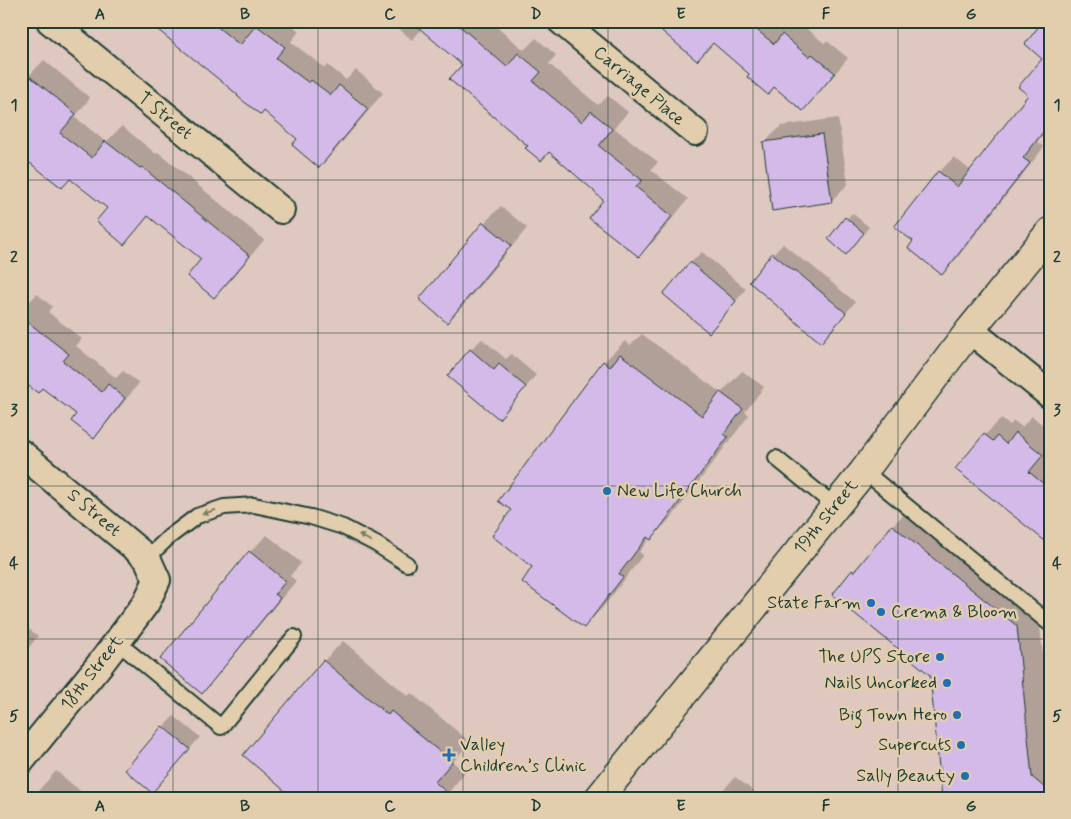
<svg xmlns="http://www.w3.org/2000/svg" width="1071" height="819" font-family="Mynerve,sans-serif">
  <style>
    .shadow { fill: #0003 }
    .building { fill: #d4bae8; stroke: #1f3d34 }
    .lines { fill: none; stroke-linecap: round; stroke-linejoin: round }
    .lane-casing { stroke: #1f3d34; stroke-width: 18 }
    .street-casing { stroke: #1f3d34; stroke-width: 30 }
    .secondary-casing { stroke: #1f3d34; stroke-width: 31 }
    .lane { stroke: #e2cead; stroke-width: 14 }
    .street { stroke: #e2cead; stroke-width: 26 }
    .secondary { stroke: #e2cead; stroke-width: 28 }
    .oneway { fill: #777e6a }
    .grid { fill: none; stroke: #1f3d34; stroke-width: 1; stroke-opacity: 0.55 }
    .poi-dot { fill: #1f6fb2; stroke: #e2cead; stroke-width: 2 }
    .labels { text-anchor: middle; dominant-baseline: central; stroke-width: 5; stroke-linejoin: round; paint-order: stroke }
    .street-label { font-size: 18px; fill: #1f3d34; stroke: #e2cead }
    .poi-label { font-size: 18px; fill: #1f3d34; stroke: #e2cead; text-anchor: end }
    .neatline { fill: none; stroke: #1f3d34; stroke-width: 2 }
    .grid-label { font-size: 16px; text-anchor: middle; font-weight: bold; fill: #1f3d34 }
  </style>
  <rect width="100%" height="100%" fill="#dec8bf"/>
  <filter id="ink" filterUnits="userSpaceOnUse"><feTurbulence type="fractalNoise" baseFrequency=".02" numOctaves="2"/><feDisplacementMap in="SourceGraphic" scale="10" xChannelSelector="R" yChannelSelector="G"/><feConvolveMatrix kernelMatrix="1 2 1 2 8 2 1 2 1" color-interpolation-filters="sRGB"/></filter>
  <g filter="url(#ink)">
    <path class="shadow" d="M 139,21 L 245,21 L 255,29 L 262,21 L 287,21 L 299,31 L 291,42 L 325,68 L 328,65 L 346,80 L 356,70 L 383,93 L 335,151 L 319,167 L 299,139 L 264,110 L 239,95 L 149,22 L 145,26 Z
      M 390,21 L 490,21 L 524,50 L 536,38 L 556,55 L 549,64 L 598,105 L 608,96 L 628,112 L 614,128 L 658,162 L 651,170 L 688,199 L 656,239 L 639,255 L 605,200 L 550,151 L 529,145 L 463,64 L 422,29 L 412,40 Z
      M 648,21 L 777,21 L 788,30 L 797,21 L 824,43 L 827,41 L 848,58 L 817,95 L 803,109 L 775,86 L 751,74 L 714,42 L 697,60 L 662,30 L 661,32 Z
      M 1050,21 L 1050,125 L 1037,142 L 1044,147 L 957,258 L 942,273 L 915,241 L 939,172 L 954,157 L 971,171 L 1030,95 L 1044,58 Z
      M 44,60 L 90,98 L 75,117 L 106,142 L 122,126 L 156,154 L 158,152 L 264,240 L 230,281 L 214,296 L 203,259 L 150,215 L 124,243 L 108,208 L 71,178 L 62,187 L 21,84 Z
      M 838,118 L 848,184 L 831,201 L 764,143 L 781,126 Z
      M 501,206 L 527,228 L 464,305 L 447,321 L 421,299 L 484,223 Z
      M 852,213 L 869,227 L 852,248 L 829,239 Z
      M 783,244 L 805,262 L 806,261 L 855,302 L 831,331 L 821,341 L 773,254 Z
      M 702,252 L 746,289 L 720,320 L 709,331 L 690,263 Z
      M 37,294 L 52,306 L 48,312 L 82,339 L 76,346 L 116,378 L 123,371 L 139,383 L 108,422 L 94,437 L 78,414 L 43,387 L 21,379 L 21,303 L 25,306 Z
      M 642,334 L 721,393 L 742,371 L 764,387 L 745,412 L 749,415 L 672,517 L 651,538 L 650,538 L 639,552 L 643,555 L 605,605 L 584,627 L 534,567 L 513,510 L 604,362 L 625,341 L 630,345 Z
      M 482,339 L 506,359 L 511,354 L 536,375 L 510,407 L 499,418 L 470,350 Z
      M 1032,416 L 1050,431 L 1050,544 L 985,435 L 1001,419 L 1010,425 L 1014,421 L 1022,427 Z
      M 915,504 L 1038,605 L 1050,727 L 1050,798 L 931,674 L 853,571 L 871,553 L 893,525 Z
      M 21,511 L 27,516 L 21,522 Z
      M 21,525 L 30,532 L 21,542 Z
      M 267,535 L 301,563 L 290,576 L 296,581 L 218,675 L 201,692 L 162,659 L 250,552 Z
      M 21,623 L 38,636 L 21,657 Z
      M 343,641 L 408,696 L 411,693 L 470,742 L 453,762 L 465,772 L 444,798 L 244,755 L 324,661 Z
      M 174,716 L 200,737 L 163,780 L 152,791 L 163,727 Z
      M 56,771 L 89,798 L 32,798 Z
      M 735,777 L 760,796 L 759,798 L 716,798 Z"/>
    <path class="building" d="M 147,21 L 210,21 L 240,45 L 256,25 L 285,47 L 276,58 L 309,83 L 311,80 L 331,95 L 339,85 L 368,109 L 319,168 L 292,145 L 297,139 L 264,111 L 261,115 L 237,96 L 238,95 Z
      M 411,21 L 454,21 L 507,67 L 518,53 L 541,72 L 533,81 L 582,122 L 591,111 L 612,129 L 599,146 L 642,180 L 636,187 L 672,216 L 639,257 L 589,218 L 603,200 L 594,192 L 594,191 L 549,152 L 541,161 L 525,148 L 528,146 L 449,79 L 462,65 Z
      M 650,21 L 746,21 L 774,44 L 782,34 L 809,57 L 812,54 L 835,73 L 803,111 L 774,87 L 768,95 L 747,77 L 749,74 L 713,43 L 697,61 Z
      M 1043,21 L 1050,21 L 1050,123 L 1023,158 L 1030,163 L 942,275 L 908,248 L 913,241 L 894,227 L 938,171 L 957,187 L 1028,95 L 1018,87 L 1042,59 L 1025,44 Z
      M 21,69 L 76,114 L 60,133 L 92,158 L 105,141 L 140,168 L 142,167 L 250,256 L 214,298 L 187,276 L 201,259 L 148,216 L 124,245 L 96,221 L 107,208 L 70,179 L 62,188 L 21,156 Z
      M 822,134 L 832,202 L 772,211 L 763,142 Z
      M 845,217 L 864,233 L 846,255 L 828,239 Z
      M 483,222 L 511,245 L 447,323 L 419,299 Z
      M 772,253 L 794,271 L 795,270 L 846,313 L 821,343 L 749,282 Z
      M 690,262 L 736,301 L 709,333 L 663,294 Z
      M 21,317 L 69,354 L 63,361 L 102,392 L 108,384 L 125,398 L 94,439 L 71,421 L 76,414 L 42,388 L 38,393 L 21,380 Z
      M 470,349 L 494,370 L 499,364 L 526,387 L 499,419 L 447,376 Z
      M 620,354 L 702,416 L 720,392 L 743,409 L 724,434 L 728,437 L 651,540 L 647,537 L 619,574 L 623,577 L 584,628 L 522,582 L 532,567 L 492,536 L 511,510 L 498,501 L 603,361 L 610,367 Z
      M 1015,432 L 1043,455 L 1029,472 L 1050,489 L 1050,545 L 955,469 L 984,434 L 993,441 L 997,436 L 1006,444 Z
      M 892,525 L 1017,626 L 1032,777 L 1050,792 L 1050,798 L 942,798 L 930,675 L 832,595 L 852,570 L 854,572 Z
      M 249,551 L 286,581 L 275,594 L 280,598 L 202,694 L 160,659 Z
      M 323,660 L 388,715 L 391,711 L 452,762 L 435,782 L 453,798 L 293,798 L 243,755 Z
      M 162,726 L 190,749 L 152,793 L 125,770 Z"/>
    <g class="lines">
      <defs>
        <path id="lane" d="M 776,458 L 835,506
          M 864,471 L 1050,624
          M 147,558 L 169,537 L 197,516 L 224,507 L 254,505 L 311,517 L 343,527 L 376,544 L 407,564
          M 117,642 L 221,727 L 294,637"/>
        <path id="street" d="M 50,21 L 281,210
          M 561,21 L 695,132
          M 970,330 L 1050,395
          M 21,453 L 147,558 L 157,580 L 146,603 L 117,642 L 101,663 L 21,761"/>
        <path id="secondary" d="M 599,798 L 864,471 L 970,330 L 1050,232"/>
      </defs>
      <use href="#lane" class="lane-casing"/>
      <use href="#street" class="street-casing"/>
      <use href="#secondary" class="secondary-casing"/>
      <use href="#lane" class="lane"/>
      <use href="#street" class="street"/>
      <use href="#secondary" class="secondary"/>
    </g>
    <defs><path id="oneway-solid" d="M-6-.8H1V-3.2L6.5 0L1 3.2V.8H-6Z" transform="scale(1.25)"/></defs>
    <g class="oneway">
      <use href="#oneway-solid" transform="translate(209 512) rotate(162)"/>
      <use href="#oneway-solid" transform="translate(365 538) rotate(-152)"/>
    </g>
  </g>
  <path class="grid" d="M 173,21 L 173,798M 318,21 L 318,798M 463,21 L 463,798M 608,21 L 608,798M 753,21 L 753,798M 898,21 L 898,798M 21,180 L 1050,180M 21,333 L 1050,333M 21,486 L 1050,486M 21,639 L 1050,639"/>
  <g class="poi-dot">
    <circle cx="607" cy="491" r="5"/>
    <circle cx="871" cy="603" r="5"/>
    <circle cx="881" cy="612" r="5"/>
    <circle cx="940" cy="657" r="5"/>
    <circle cx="947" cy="683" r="5"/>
    <circle cx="957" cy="715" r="5"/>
    <circle cx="961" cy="745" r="5"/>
    <path d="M446.5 747.5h5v5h5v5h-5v5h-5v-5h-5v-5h5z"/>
    <circle cx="965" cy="776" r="5"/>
  </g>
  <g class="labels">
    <g class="street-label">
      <text transform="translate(639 86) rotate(40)">Carriage Place</text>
      <text transform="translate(165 116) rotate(39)">T Street</text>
      <text transform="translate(94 513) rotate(40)">S Street</text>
      <text transform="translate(826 517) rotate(-51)">19th Street</text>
      <text transform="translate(92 673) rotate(-52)">18th Street</text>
    </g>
    <g class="poi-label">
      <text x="617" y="491" text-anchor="start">New Life Church</text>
      <text x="861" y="603">State Farm</text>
      <text x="891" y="612" text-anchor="start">Crema &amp; Bloom</text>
      <text x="930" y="657">The UPS Store</text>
      <text x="937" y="683">Nails Uncorked</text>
      <text x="947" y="715">Big Town Hero</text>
      <text x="460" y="745" text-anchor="start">Valley<tspan x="460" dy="21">Children’s Clinic</tspan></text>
      <text x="951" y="745">Supercuts</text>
      <text x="955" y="776">Sally Beauty</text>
    </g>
  </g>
  <rect width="1071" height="819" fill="none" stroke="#e2cead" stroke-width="55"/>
  <rect x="28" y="28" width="1016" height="764" class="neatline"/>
  <g class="grid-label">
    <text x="100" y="19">A</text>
    <text x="245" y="19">B</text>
    <text x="390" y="19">C</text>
    <text x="536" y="19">D</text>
    <text x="681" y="19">E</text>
    <text x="826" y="19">F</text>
    <text x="971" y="19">G</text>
    <text x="14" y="110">1</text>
    <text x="1057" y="110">1</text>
    <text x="14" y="262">2</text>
    <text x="1057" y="262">2</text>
    <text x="14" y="415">3</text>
    <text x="1057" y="415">3</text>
    <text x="14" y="568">4</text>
    <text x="1057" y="568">4</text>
    <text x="14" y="721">5</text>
    <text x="1057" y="721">5</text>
    <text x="100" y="811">A</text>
    <text x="245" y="811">B</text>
    <text x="390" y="811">C</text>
    <text x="536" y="811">D</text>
    <text x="681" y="811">E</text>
    <text x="826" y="811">F</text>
    <text x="971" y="811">G</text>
  </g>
</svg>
